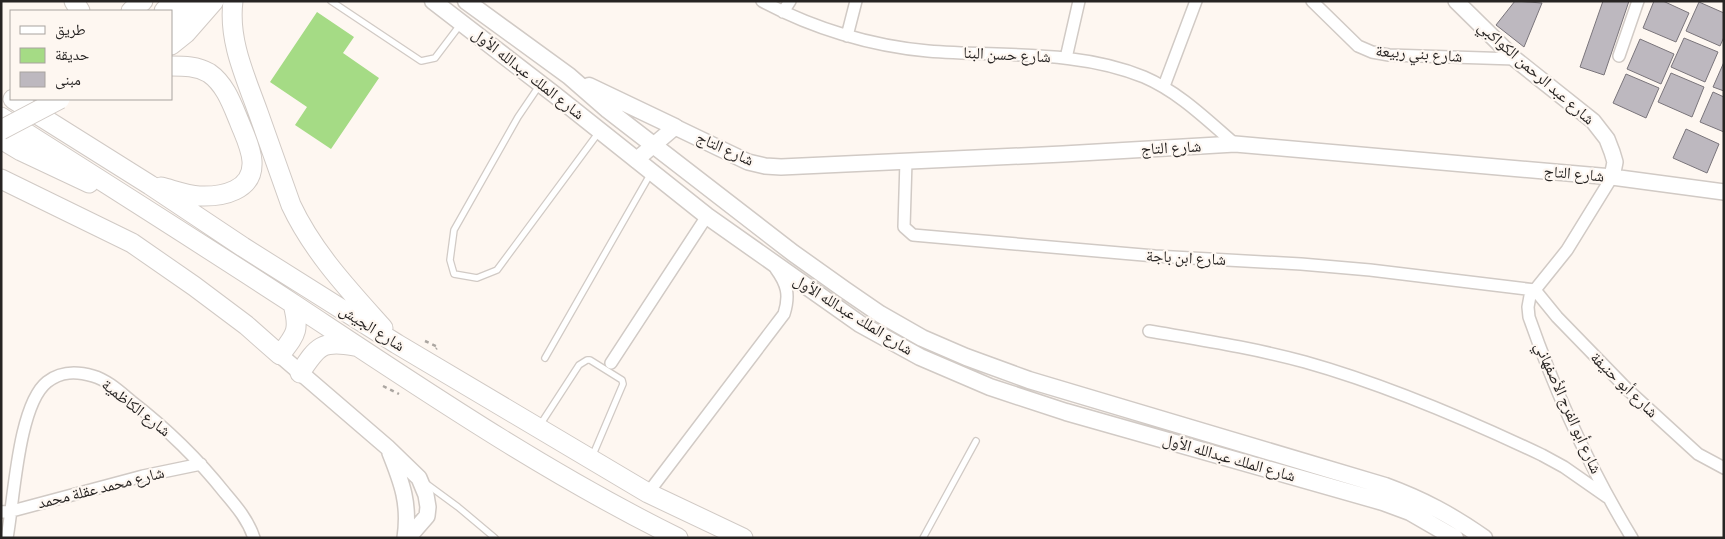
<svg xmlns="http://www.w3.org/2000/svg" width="1725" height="539" font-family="'Source Sans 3','Noto Naskh Arabic',sans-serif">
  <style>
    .green { fill: #a5db85 }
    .building { fill: #bdb8bf; stroke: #7a757b }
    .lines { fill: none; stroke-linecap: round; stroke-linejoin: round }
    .service-casing { stroke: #d1cac5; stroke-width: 8 }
    .minor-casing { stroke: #d1cac5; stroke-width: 14 }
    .tertiary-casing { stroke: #d1cac5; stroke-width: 18 }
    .secondary-casing { stroke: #d1cac5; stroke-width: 19 }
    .trunk-casing { stroke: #d1cac5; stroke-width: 21 }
    .path { stroke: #aba6a1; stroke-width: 2.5; stroke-dasharray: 4 4; stroke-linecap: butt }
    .service { stroke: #fff; stroke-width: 5.5 }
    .minor { stroke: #fff; stroke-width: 11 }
    .tertiary { stroke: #fff; stroke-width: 15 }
    .secondary { stroke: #fff; stroke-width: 16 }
    .trunk { stroke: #fff; stroke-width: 19 }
    .trunk-bridge-casing { stroke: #d1cac5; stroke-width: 21; stroke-linecap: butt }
    .trunk-bridge { stroke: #fff; stroke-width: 19 }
    .labels { text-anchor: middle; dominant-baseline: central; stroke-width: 4.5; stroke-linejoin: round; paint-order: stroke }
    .street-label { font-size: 16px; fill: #272423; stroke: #fef7f1 }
  </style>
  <rect width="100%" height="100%" fill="#fef7f1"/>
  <path class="green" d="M 317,12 L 354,37 L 343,53 L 379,78 L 331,149 L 295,125 L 307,107 L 270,82 Z"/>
  <path class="building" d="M 1515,1 L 1542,3 L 1524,47 L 1496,25 Z
    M 1603,1 L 1629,1 L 1604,75 L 1580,67 Z
    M 1654,1 L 1663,1 L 1689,13 L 1676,42 L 1643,28 Z
    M 1699,2 L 1724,13 L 1724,37 L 1720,46 L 1686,31 Z
    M 1684,38 L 1718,52 L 1705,82 L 1671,67 Z
    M 1640,39 L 1674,54 L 1661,84 L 1627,69 Z
    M 1724,62 L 1724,91 L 1713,87 Z
    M 1671,73 L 1704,87 L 1692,117 L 1658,102 Z
    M 1626,74 L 1659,88 L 1646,118 L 1613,103 Z
    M 1713,92 L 1724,97 L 1724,132 L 1700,122 Z
    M 1686,129 L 1719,144 L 1707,173 L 1673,158 Z"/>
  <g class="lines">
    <defs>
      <path id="service" d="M 331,1 L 421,61 L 435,58 L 460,25
        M 539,86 L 518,117 L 454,230 L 450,260 L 454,274 L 477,278 L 497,270 L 599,132
        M 545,358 L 651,173
        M 540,425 L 579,365 L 587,360 L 590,360 L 622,380 L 623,384 L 592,457
        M 424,482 L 458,507 L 495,538
        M 923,538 L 976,441"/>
      <path id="minor" d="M 762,1 C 812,28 871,46 928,51 C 1000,57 1076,49 1144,77 C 1179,92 1207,120 1235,144
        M 1312,1 L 1358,46 L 1372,52 L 1389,55 L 1515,59
        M 783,12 L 790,1
        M 847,36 L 856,1
        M 1619,56 L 1638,1
        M 1066,58 L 1079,1
        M 1164,86 L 1196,1
        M 906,161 L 904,227 L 913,235 L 1155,256 L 1301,264 L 1370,270 L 1535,290
        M 1612,177 L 1567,250 L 1530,296 L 1528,307 L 1529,317 C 1556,394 1590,469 1632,538
        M 1535,290 L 1557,317 L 1628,390 L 1698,454 L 1724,468
        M 1149,331 C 1201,340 1254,348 1305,362 C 1387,385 1466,419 1542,455 L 1564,467 L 1607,497
        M 611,363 L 707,216
        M 648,493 L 784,314 C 790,295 787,284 776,269
        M 1,512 L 12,511 L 143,476 L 201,464
        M 7,538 C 14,500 18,405 47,382 C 61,371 76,371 93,376 C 107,380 119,391 131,401 C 166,428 198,459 225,493 C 237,507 248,520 254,538"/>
      <path id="tertiary" d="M 1456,1 L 1515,59 L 1593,121 L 1607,139 L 1612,152 L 1615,162 L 1612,177
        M 636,160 L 675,127 L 748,162 L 765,166 L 781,167 L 1063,154 L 1235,144 L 1612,177 L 1724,192
        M 280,355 L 387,447 L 419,478 L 426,495 L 428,507 L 427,516 L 408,538
        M 390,453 C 402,483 410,504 405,538"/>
      <path id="secondary" d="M 433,1 L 555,95 L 707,216 L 860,324 L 920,357 L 990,387 L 1066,412 L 1383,502 L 1410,512 L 1455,538
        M 466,1 L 569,76 L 608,110 L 793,253 L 845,290 L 880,314 L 922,338 L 966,357 L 1029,380 L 1385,486 C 1423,500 1451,515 1484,538
        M 589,86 L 675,127"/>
      <path id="trunk" d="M 74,1 L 80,11
        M 233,1 C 228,40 245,76 258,112 C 269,143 280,174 291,205 C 313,252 349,290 383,328
        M 131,11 L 143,1
        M 164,11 L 174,1
        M 171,25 L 196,1
        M 171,45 L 186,33 L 214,1
        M 13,99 L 150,185 L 243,247 L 397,344 L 648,493 L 743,538
        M 1,117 C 99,179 197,241 295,305 C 419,387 544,472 678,538
        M 1,139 L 21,151 L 89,183
        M 1,179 L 132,243 L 194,286 L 246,325 L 280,355 C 296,334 300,331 293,304
        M 161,187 C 173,190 187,195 199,196 C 222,197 254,191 252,161 C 251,147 244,134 239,121 C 232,104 225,84 209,73 C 197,66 184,66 171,66
        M 300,373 C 317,347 321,340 354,346"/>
    </defs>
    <use href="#service" class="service-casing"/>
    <use href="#minor" class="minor-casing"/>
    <use href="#tertiary" class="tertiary-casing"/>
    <use href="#secondary" class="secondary-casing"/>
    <use href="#trunk" class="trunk-casing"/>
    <path class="path" d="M 425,341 L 438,347 L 436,349
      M 383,386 L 399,394"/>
    <use href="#service" class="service"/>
    <use href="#minor" class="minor"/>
    <use href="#tertiary" class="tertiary"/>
    <use href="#secondary" class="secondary"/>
    <use href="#trunk" class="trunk"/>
    <defs>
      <path id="trunk-bridge" d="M 1,130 L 60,99"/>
    </defs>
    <use href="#trunk-bridge" class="trunk-bridge-casing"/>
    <use href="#trunk-bridge" class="trunk-bridge"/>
  </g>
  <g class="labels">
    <g class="street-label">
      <text transform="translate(1419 54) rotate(4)">شارع بني ربيعة</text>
      <text transform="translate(1007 55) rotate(3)">شارع حسن البنا</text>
      <text transform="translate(1536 73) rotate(41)">شارع عبد الرحمن الكواكبي</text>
      <text transform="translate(528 74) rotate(38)">شارع الملك عبدالله الأول</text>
      <text transform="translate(1171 148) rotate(-3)">شارع التاج</text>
      <text transform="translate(725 149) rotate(24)">شارع التاج</text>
      <text transform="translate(1574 174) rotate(5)">شارع التاج</text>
      <text transform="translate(1186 258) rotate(3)">شارع ابن باجة</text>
      <text transform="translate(853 315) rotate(32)">شارع الملك عبدالله الأول</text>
      <text transform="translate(372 328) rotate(32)">شارع الجيش</text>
      <text transform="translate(1624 385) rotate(44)">شارع أبو حنيفة</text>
      <text transform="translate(136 408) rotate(38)">شارع الكاظمية</text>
      <text transform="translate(1568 408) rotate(66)">شارع أبو الفرج الأصفهاني</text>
      <text transform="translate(1229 458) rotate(16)">شارع الملك عبدالله الأول</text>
      <text transform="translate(101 488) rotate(-14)">شارع محمد عقلة محمد</text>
    </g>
  </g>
  <rect width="1725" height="539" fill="none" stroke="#272423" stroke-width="5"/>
  <rect x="10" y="10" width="162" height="90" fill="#fef7f1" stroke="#a8a39f"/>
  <rect x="20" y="26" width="25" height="8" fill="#ffffff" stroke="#a8a39f"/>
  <text x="55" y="35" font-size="15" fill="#272423">طريق</text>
  <rect x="20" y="48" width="25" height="15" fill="#a5db85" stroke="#a8a39f"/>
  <text x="55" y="60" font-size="15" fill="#272423">حديقة</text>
  <rect x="20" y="72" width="25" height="15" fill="#bdb8bf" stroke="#a8a39f"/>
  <text x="55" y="85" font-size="15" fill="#272423">مبنى</text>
</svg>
